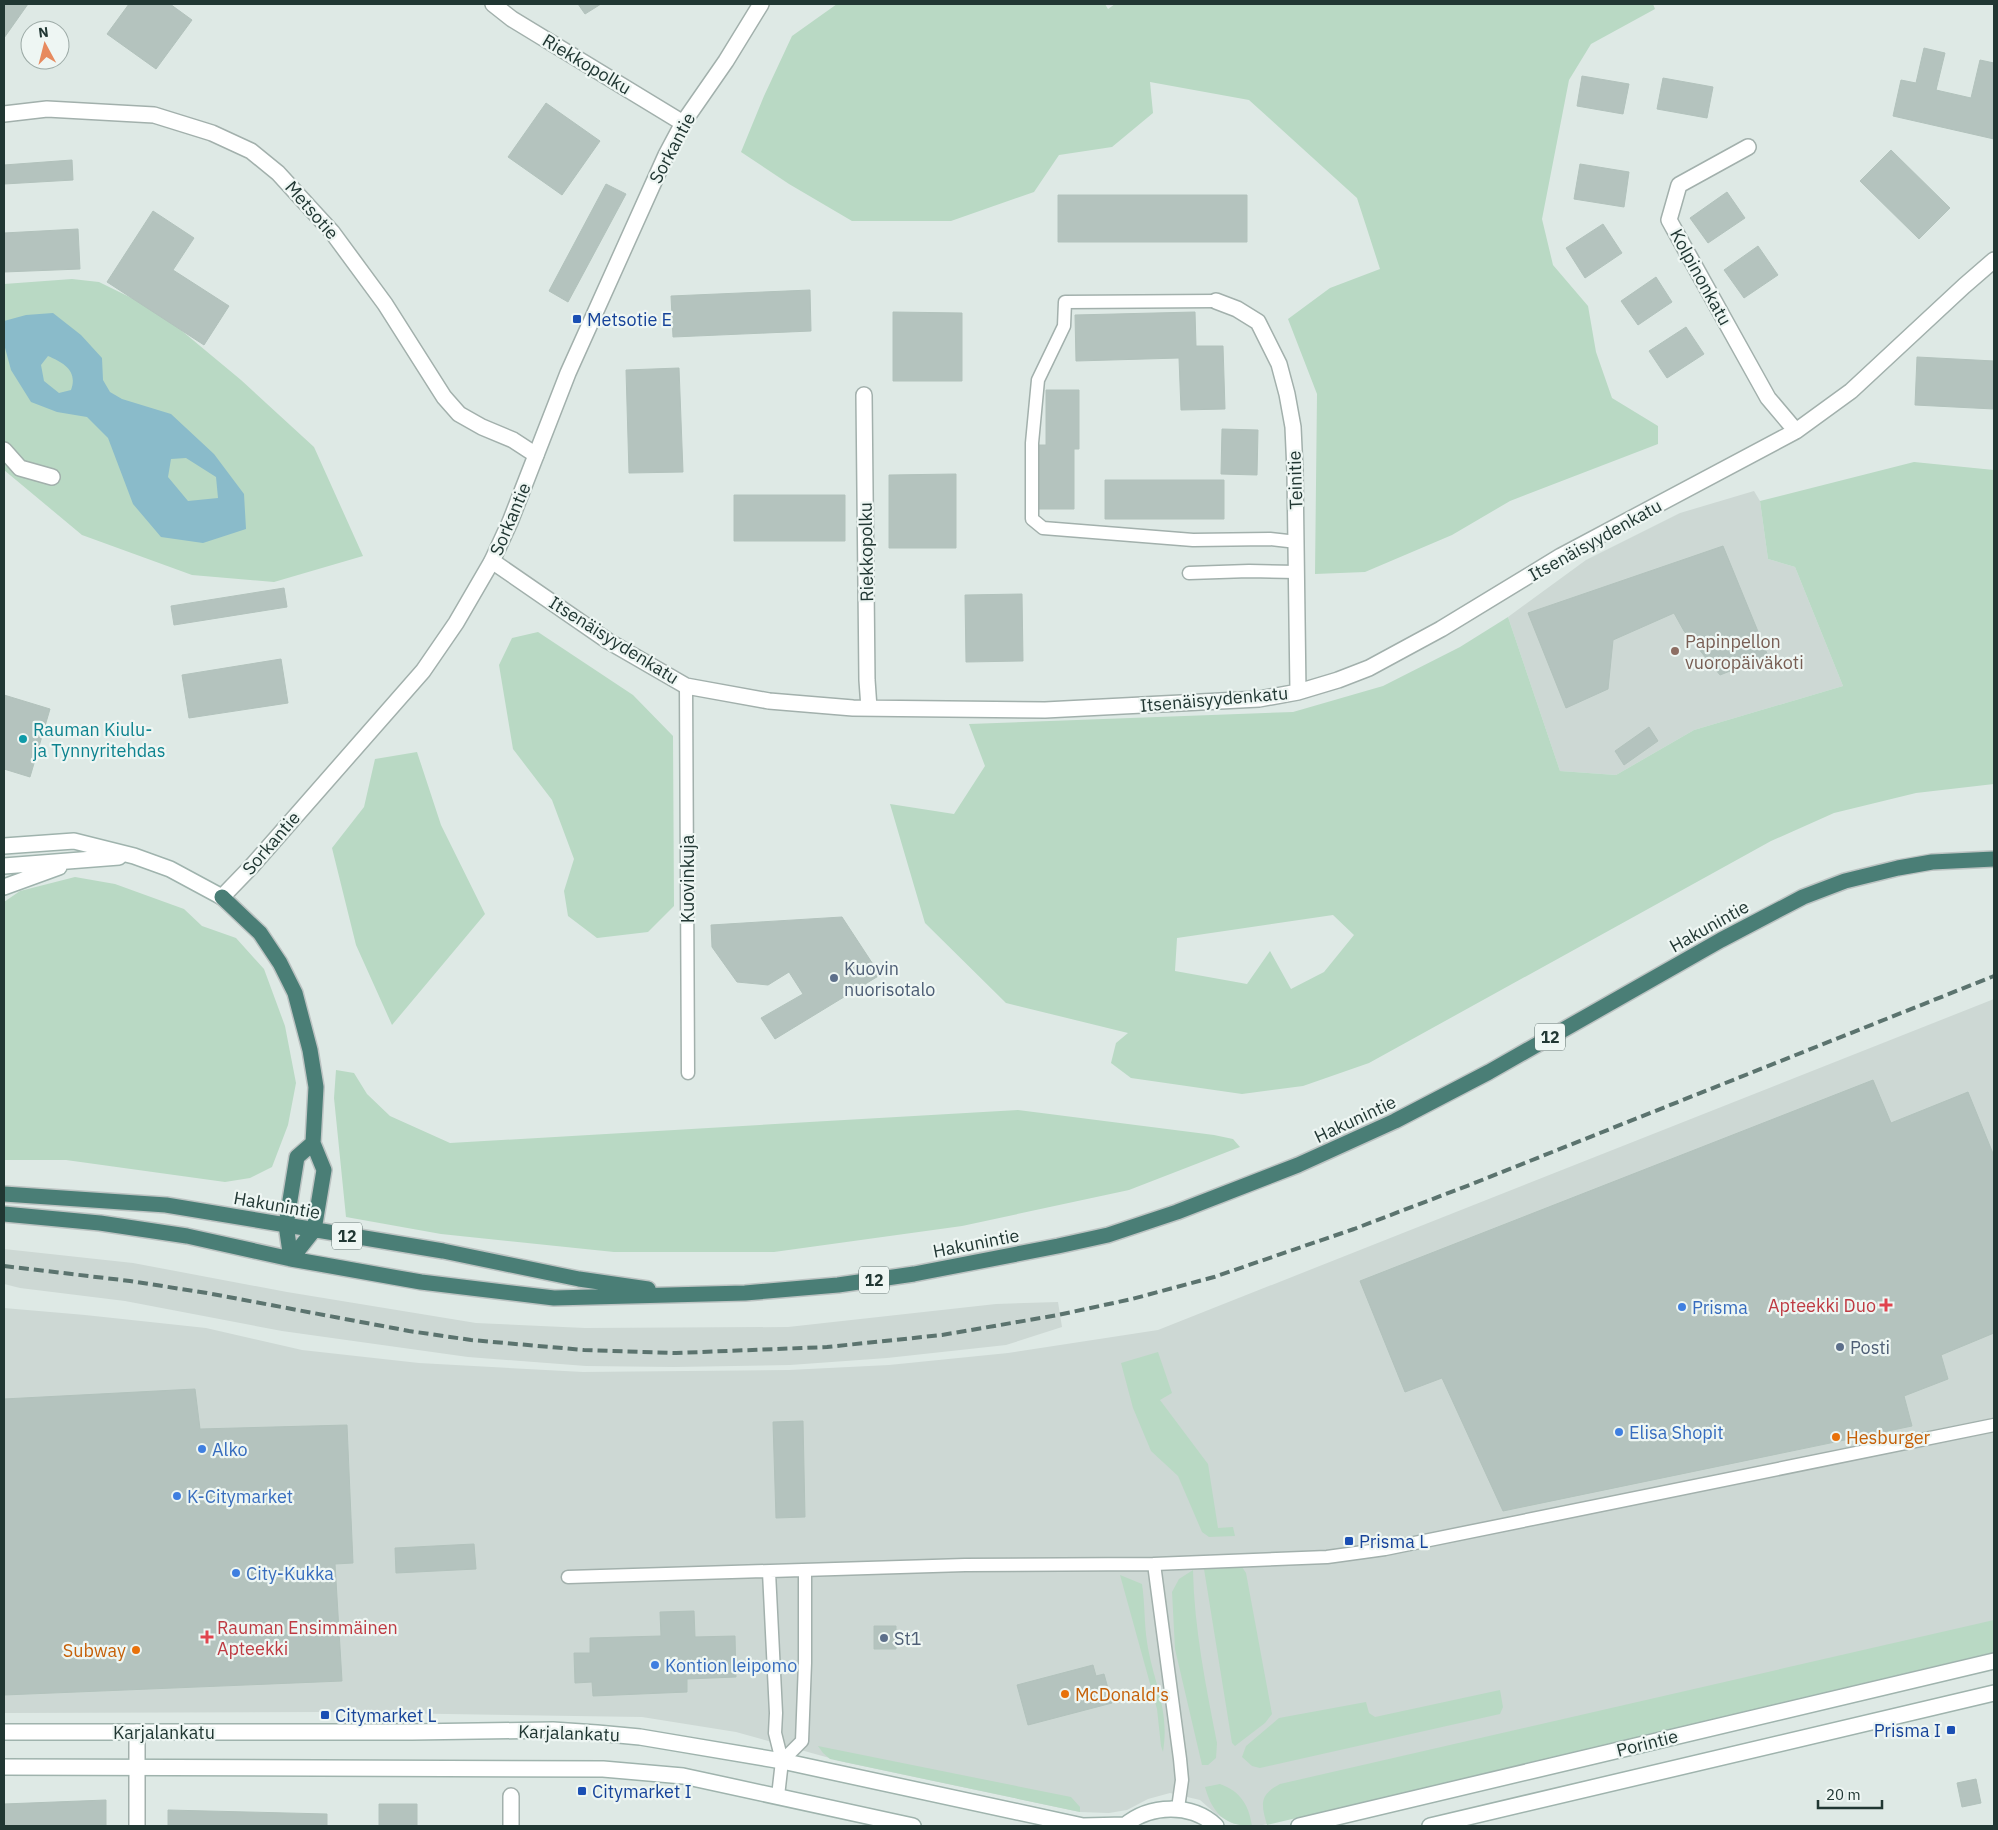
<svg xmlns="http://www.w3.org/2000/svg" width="1998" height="1830" font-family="'IBM Plex Sans',sans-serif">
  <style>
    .built { fill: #cdd8d4 }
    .green { fill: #b9d9c4; fill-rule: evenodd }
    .water { fill: #8abbca; fill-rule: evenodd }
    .building { fill: #b4c3be; stroke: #b2c2bc }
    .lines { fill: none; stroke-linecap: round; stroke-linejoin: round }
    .service-casing { stroke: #a2b0ac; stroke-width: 15 }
    .minor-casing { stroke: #a2b0ac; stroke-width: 18 }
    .tertiary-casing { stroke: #a2b0ac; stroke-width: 18 }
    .secondary-casing { stroke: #9fb3ad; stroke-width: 18 }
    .trunk-casing { stroke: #bcc3c2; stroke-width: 18 }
    .service { stroke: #fff; stroke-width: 12 }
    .minor { stroke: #fff; stroke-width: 15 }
    .tertiary { stroke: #fff; stroke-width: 15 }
    .secondary { stroke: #fff; stroke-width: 15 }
    .trunk { stroke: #4a7e76; stroke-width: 15 }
    .rail { stroke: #5b736e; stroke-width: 4; stroke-dasharray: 10 5; stroke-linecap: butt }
    .transit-dot { fill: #1a4fb4; stroke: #eef6f3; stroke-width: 2 }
    .education-dot { fill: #8d6e63; stroke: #eef6f3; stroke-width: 2 }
    .culture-dot { fill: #0f9aa8; stroke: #eef6f3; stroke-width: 2 }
    .service-dot { fill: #5c6f8a; stroke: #eef6f3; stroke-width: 2 }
    .health-dot { fill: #e0444e; stroke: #eef6f3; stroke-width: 2 }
    .shop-dot { fill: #3f7fe0; stroke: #eef6f3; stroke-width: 2 }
    .food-dot { fill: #e8710a; stroke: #eef6f3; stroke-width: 2 }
    .labels { text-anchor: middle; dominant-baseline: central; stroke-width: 4.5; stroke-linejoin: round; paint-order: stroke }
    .shield { fill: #eef6f3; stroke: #5e706d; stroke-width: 1 }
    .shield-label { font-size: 16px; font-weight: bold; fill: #213733 }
    .street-label { font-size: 18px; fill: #213733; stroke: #eef6f3 }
    .transit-label { font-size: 18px; fill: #164399; stroke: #eef6f3; text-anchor: start }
    .education-label { font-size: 18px; fill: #785e54; stroke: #eef6f3; text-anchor: start }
    .culture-label { font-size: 18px; fill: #0d838f; stroke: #eef6f3; text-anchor: start }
    .service-label { font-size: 18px; fill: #4e5e75; stroke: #eef6f3; text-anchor: start }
    .health-label { font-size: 18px; fill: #be3a42; stroke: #eef6f3; text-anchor: end }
    .shop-label { font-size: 18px; fill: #366cbe; stroke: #eef6f3; text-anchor: start }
    .food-label { font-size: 18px; fill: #c56008; stroke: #eef6f3; text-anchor: start }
  </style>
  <rect width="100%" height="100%" fill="#dee9e5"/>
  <path class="built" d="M 1754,491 L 1760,501 L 1768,559 L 1795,567 L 1843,686 L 1694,730 L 1616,775 L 1560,771 L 1508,617 L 1586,560 L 1680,513 Z
    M 1994,999 L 1994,1652 L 1258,1826 L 1245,1826 L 1232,1823 L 1216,1814 L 1200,1800 L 1170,1793 L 1148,1799 L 1127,1810 L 1109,1813 L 1080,1812 L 844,1762 L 736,1732 L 642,1717 L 322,1712 L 4,1713 L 4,1308 L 85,1315 L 206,1328 L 302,1350 L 419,1363 L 583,1372 L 789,1370 L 889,1365 L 1008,1353 L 1158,1330 Z
    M 4,1249 L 133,1263 L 287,1292 L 476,1323 L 585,1328 L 788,1327 L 996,1304 L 1058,1302 L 1062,1327 L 1006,1345 L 887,1358 L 790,1365 L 674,1367 L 586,1366 L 468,1357 L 282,1331 L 125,1301 L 20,1288 L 4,1284 Z"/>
  <path class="green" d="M 837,4 L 1105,4 L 1108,9 L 1115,4 L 1653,4 L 1655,9 L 1591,44 L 1569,80 L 1542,219 L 1553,265 L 1588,306 L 1596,352 L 1612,398 L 1658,426 L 1658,444 L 1510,501 L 1452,535 L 1365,572 L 1315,574 L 1317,394 L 1288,319 L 1330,288 L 1380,269 L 1357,198 L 1249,100 L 1150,82 L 1153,113 L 1112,147 L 1059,155 L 1034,192 L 951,221 L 852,221 L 789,184 L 741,152 L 764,96 L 792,36 Z
    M 72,279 L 99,282 L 158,311 L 241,380 L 314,447 L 363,556 L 274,582 L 192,575 L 82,535 L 4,470 L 4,284 Z
    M 1914,462 L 1994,470 L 1994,784 L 1916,793 L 1834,813 L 1771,841 L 1369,1063 L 1303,1086 L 1242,1094 L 1131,1078 L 1111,1063 L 1116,1043 L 1128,1033 L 1006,1003 L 925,923 L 890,804 L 954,814 L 985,766 L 969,724 L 1293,712 L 1383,686 L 1460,647 L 1508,617 L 1560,771 L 1616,775 L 1694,730 L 1843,686 L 1795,567 L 1768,559 L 1760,501 ZM 1333,915 L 1354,935 L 1324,972 L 1291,989 L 1270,951 L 1247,984 L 1175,971 L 1177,938 Z
    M 538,632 L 633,695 L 673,736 L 674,906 L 648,932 L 597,938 L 568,916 L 564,891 L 574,859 L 552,800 L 513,749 L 499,665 L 512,638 Z
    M 417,752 L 441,825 L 485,914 L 392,1025 L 356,945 L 332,848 L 364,807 L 375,759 Z
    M 75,877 L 115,884 L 184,909 L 202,926 L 236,938 L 264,969 L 285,1026 L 296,1083 L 288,1125 L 272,1167 L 250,1178 L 225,1182 L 66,1160 L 4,1160 L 4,902 L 20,891 Z
    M 336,1070 L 354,1073 L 367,1094 L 390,1116 L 450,1143 L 1018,1110 L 1214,1135 L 1233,1139 L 1240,1147 L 1129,1190 L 962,1226 L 774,1252 L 614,1252 L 441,1234 L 346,1217 L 334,1098 Z
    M 1158,1352 L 1172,1393 L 1160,1400 L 1208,1464 L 1218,1528 L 1233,1527 L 1235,1536 L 1209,1537 L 1202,1532 L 1178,1476 L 1151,1451 L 1133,1408 L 1121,1363 Z
    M 1242,1567 L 1246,1573 L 1272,1714 L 1265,1723 L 1235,1746 L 1232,1743 L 1204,1569 Z
    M 1193,1570 C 1194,1627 1206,1687 1217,1743 L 1216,1758 L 1208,1765 L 1202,1765 L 1175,1649 L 1172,1592 L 1179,1579 Z
    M 1120,1575 L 1142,1584 C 1145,1603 1144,1623 1147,1642 C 1153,1682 1170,1709 1163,1752 L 1161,1746 L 1157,1709 Z
    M 1994,1620 L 1994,1652 L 1267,1825 C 1261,1804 1259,1795 1280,1784 Z
    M 1500,1690 L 1503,1707 L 1500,1714 L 1260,1768 L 1252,1766 L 1242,1757 L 1246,1746 L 1279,1718 L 1366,1702 L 1369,1713 L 1375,1717 Z
    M 818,1746 L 1071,1797 L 1080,1807 L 1080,1812 L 830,1759 L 823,1753 Z
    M 1220,1784 C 1240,1791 1249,1805 1252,1826 C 1224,1826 1212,1812 1205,1787 Z"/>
  <path class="water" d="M 53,313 L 81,335 L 102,358 L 103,380 L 110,392 L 122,399 L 171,414 L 214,454 L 244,494 L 246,529 L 203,543 L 161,537 L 133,504 L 108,438 L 87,417 L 57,412 L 31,402 L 11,370 L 4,344 L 4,321 L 26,315 ZM 48,356 C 64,363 78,371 71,390 L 59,393 L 44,381 L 41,365 ZM 186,458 L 216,477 L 218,498 L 188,501 L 168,477 L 171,459 Z"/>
  <path class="building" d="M 4,4 L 28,4 L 4,38 Z
    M 129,4 L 170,4 L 192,20 L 156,69 L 107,34 Z
    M 578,4 L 601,4 L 585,14 Z
    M 1924,48 L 1945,53 L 1936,90 L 1971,98 L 1980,60 L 1994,63 L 1994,139 L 1893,116 L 1901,80 L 1916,83 Z
    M 1582,76 L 1629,84 L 1623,114 L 1577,106 Z
    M 1663,78 L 1713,87 L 1707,118 L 1657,109 Z
    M 546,103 L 600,141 L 562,195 L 508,157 Z
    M 1891,150 L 1950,208 L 1919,239 L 1860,181 Z
    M 72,160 L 73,180 L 4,184 L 4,165 Z
    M 1580,164 L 1629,172 L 1624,207 L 1574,199 Z
    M 606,184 L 626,194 L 568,302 L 549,291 Z
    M 1727,192 L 1745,218 L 1708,243 L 1690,218 Z
    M 1058,195 L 1247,195 L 1247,242 L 1058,242 Z
    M 153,211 L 194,238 L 173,270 L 229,306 L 204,345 L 107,282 Z
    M 1603,224 L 1622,253 L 1585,278 L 1566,248 Z
    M 78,229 L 80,269 L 4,272 L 4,233 Z
    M 1758,246 L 1778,275 L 1744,298 L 1724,270 Z
    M 1656,277 L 1672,302 L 1638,325 L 1621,301 Z
    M 810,290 L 811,331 L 673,337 L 671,296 Z
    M 893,312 L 962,313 L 962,381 L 893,381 Z
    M 1195,312 L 1196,346 L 1223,346 L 1225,409 L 1181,410 L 1179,358 L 1076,361 L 1075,315 Z
    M 1686,327 L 1704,354 L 1667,378 L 1649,351 Z
    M 1917,357 L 1994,361 L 1994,409 L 1915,405 Z
    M 679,368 L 683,472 L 629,473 L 626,370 Z
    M 1046,390 L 1079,390 L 1079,449 L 1074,449 L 1074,509 L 1039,509 L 1039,445 L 1046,445 Z
    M 1222,429 L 1258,430 L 1257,475 L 1221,474 Z
    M 956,474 L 956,548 L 889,548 L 889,475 Z
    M 1105,480 L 1224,480 L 1224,519 L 1105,519 Z
    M 734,495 L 845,495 L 845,541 L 734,541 Z
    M 1723,546 L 1768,656 L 1720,675 L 1684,631 L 1674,613 L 1613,640 L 1608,689 L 1566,708 L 1528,613 Z
    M 284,588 L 287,607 L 174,625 L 171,606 Z
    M 1022,594 L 1023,661 L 966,662 L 965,595 Z
    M 281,659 L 288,703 L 189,718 L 182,675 Z
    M 4,695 L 50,709 L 30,777 L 4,769 Z
    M 1649,727 L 1658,741 L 1624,765 L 1615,751 Z
    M 842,917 L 880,975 L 775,1039 L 761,1018 L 803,994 L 789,972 L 768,985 L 737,982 L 712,947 L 711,925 Z
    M 1873,1080 L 1891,1123 L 1968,1092 L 1994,1156 L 1994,1333 L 1941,1355 L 1948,1379 L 1904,1396 L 1912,1426 L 1503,1511 L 1442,1378 L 1405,1392 L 1360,1281 Z
    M 195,1389 L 200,1429 L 347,1425 L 353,1563 L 335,1564 L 342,1681 L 4,1695 L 4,1399 Z
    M 803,1421 L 805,1517 L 776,1518 L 773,1422 Z
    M 474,1544 L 476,1569 L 396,1573 L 395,1548 Z
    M 694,1611 L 695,1637 L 735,1636 L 736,1677 L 687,1679 L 687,1692 L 593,1696 L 592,1682 L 575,1683 L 574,1653 L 590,1653 L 590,1638 L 661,1636 L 660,1612 Z
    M 874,1626 L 896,1626 L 896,1649 L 874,1649 Z
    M 1093,1665 L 1096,1676 L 1104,1674 L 1112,1703 L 1028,1725 L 1017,1685 Z
    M 1976,1779 L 1981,1803 L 1962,1807 L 1957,1783 Z
    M 106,1800 L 106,1826 L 4,1826 L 4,1804 Z
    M 379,1804 L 417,1804 L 417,1826 L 379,1826 Z
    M 168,1810 L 327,1814 L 327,1826 L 168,1826 Z"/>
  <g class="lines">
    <defs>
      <path id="service" d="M 1216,301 L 1065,302 L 1064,326 L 1038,380 L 1032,443 L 1032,519 L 1043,528 L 1193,540 L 1270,539 L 1297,542
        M 1189,573 L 1249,571 L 1297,572
        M 686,686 L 688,1073
        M 1154,1564 L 1180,1759 L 1182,1780 L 1178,1808
        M 769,1572 L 776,1713 L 775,1733 L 782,1761 L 778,1796
        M 568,1577 L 965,1565 L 1154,1564 L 1327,1557 L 1385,1549 L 1994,1425
        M 782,1761 L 802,1741 L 805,1663 L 805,1570"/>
      <path id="minor" d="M 493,4 L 512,19 L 683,123
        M 4,114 L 47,109 L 154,115 L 212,133 L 251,151 L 278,173 L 332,232 L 385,304 L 444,397 L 459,414 L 482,427 L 513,440 L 536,455
        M 1748,147 L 1679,185 L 1669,220 L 1768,398 L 1796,431
        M 1216,301 L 1237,309 L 1258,322 L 1279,364 L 1287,394 L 1293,427 L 1295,471 L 1298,692
        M 864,395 L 867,680 L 869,708
        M 4,450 L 20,468 L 52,477
        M 492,561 L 608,641 L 686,686 L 769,701 L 853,708 L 1045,710 L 1259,699 L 1298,692 L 1338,680 L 1369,668 L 1441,629 L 1561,556 L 1796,431 L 1851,391 L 1964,286 L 1994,260
        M 137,1732 L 137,1826
        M 511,1796 L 511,1826"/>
      <path id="tertiary" d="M 222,897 L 251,867 L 423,671 L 456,623 L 492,561 L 510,522 L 568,373 L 666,155 L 683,123 L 726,61 L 761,4"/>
      <path id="secondary" d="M 4,846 L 74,841 L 134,856 L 170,869 L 222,897
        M 4,866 L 119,857
        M 4,887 L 59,867
        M 4,1732 L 412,1732 L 553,1730 L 597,1733 L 640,1737 L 782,1761 L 1083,1826 L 1125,1825
        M 4,1767 L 603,1769 L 683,1776 L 913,1826
        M 1124,1826 C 1150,1804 1191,1803 1216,1826
        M 1299,1826 L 1994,1661
        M 1430,1826 L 1994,1693"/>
      <path id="trunk" d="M 222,897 L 260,933 L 280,963 L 295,993 L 310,1050 L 316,1087 L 313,1143 L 324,1170 L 314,1230 L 291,1259
        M 4,1194 L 166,1205 L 443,1251 L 579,1279 L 648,1289
        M 4,1214 L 100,1223 L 187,1236 L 291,1259 L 421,1282 L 554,1298 L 745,1293 L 838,1285 L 914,1274 L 1058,1246 L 1108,1235 L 1177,1212 L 1298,1165 L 1395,1121 L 1489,1072 L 1721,940 L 1803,897 L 1845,881 L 1898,868 L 1932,862 L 1994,859
        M 291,1259 L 286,1225 L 297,1157 L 313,1143"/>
    </defs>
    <use href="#service" class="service-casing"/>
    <use href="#minor" class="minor-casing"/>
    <use href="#tertiary" class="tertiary-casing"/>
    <use href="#secondary" class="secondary-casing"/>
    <use href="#trunk" class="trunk-casing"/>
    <use href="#service" class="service"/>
    <use href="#minor" class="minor"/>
    <use href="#tertiary" class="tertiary"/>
    <use href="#secondary" class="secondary"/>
    <use href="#trunk" class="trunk"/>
    <path class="rail" d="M 4,1266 L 130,1281 L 207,1293 L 409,1331 L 471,1340 L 584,1350 L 676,1353 L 827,1347 L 942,1335 L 1058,1315 L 1132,1299 L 1214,1277 L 1354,1229 L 1472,1184 L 1994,976"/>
  </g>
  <g class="transit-dot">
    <rect x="572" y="314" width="10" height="10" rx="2.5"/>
    <rect x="1344" y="1536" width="10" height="10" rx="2.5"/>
    <rect x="320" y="1710" width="10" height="10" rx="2.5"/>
    <rect x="1946" y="1725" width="10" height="10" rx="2.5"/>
    <rect x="577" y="1786" width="10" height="10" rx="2.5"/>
  </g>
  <circle class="education-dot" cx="1675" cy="651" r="5"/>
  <circle class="culture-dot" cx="23" cy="739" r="5"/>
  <g class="service-dot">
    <circle cx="834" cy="978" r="5"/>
    <circle cx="1840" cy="1347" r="5"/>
    <circle cx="884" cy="1638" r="5"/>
  </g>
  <g class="health-dot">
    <path d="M1883.5 1297.5h5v5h5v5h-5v5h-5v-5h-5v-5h5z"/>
    <path d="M204.5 1629.5h5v5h5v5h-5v5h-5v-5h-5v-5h5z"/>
  </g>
  <g class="shop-dot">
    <circle cx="1682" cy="1307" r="5"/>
    <circle cx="1619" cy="1432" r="5"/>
    <circle cx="202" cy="1449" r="5"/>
    <circle cx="177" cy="1496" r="5"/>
    <circle cx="236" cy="1573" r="5"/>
    <circle cx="655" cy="1665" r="5"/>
  </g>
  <g class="food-dot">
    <circle cx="1836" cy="1437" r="5"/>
    <circle cx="136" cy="1650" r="5"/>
    <circle cx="1065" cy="1694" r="5"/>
  </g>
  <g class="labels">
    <g class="shield">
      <rect x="1535" y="1023.5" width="30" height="27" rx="4"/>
      <rect x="332" y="1222.5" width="30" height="27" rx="4"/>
      <rect x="859" y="1266.5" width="30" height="27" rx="4"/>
    </g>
    <g class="shield-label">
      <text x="1550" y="1037">12</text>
      <text x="347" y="1236">12</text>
      <text x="874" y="1280">12</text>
    </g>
    <g class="street-label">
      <text transform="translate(587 64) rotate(31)">Riekkopolku</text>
      <text transform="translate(672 148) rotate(-62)">Sorkantie</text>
      <text transform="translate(312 210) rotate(49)">Metsotie</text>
      <text transform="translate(1701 277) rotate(61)">Kolpinonkatu</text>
      <text transform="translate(1295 480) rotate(-92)">Teinitie</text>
      <text transform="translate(510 519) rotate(-67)">Sorkantie</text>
      <text transform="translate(1595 540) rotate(-29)">Itsenäisyydenkatu</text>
      <text transform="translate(866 552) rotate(-91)">Riekkopolku</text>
      <text transform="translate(614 640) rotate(32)">Itsenäisyydenkatu</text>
      <text transform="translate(1214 699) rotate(-5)">Itsenäisyydenkatu</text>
      <text transform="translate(271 843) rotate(-49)">Sorkantie</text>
      <text transform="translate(687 879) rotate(-90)">Kuovinkuja</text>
      <text transform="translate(1709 926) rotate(-29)">Hakunintie</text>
      <text transform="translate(1355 1119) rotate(-25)">Hakunintie</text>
      <text transform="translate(277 1205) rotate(10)">Hakunintie</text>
      <text transform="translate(976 1243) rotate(-11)">Hakunintie</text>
      <text x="164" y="1732">Karjalankatu</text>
      <text transform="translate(569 1733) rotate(2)">Karjalankatu</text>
      <text transform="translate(1647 1743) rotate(-14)">Porintie</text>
    </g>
    <g class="transit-label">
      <text x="587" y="319">Metsotie E</text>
      <text x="1359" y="1541">Prisma L</text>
      <text x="335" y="1715">Citymarket L</text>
      <text x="1941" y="1730" text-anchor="end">Prisma I</text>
      <text x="592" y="1791">Citymarket I</text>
    </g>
    <g class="education-label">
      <text x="1685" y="641">Papinpellon<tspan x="1685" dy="21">vuoropäiväkoti</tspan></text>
    </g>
    <g class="culture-label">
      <text x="33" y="729">Rauman Kiulu-<tspan x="33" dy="21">ja Tynnyritehdas</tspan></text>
    </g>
    <g class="service-label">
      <text x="844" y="968">Kuovin<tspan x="844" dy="21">nuorisotalo</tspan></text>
      <text x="1850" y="1347">Posti</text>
      <text x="894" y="1638">St1</text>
    </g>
    <g class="health-label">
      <text x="1876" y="1305">Apteekki Duo</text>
      <text x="217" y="1627" text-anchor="start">Rauman Ensimmäinen<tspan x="217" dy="21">Apteekki</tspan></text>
    </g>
    <g class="shop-label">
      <text x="1692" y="1307">Prisma</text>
      <text x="1629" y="1432">Elisa Shopit</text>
      <text x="212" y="1449">Alko</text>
      <text x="187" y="1496">K-Citymarket</text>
      <text x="246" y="1573">City-Kukka</text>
      <text x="665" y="1665">Kontion leipomo</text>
    </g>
    <g class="food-label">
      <text x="1846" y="1437">Hesburger</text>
      <text x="126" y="1650" text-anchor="end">Subway</text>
      <text x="1075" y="1694">McDonald's</text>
    </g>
  </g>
  <rect width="1998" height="1830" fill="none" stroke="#213733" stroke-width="10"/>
  <g transform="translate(45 45) rotate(353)"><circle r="24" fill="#eef6f3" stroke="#9caaa6"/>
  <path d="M0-4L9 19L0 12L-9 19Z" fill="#e78a5e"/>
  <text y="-8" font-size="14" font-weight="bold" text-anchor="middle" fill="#213733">N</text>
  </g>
  <path d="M1818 1800v8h64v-8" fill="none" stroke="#213733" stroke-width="2.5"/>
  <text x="1826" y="1800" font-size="15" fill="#213733" stroke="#eef6f3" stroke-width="4" paint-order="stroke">20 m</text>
</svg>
